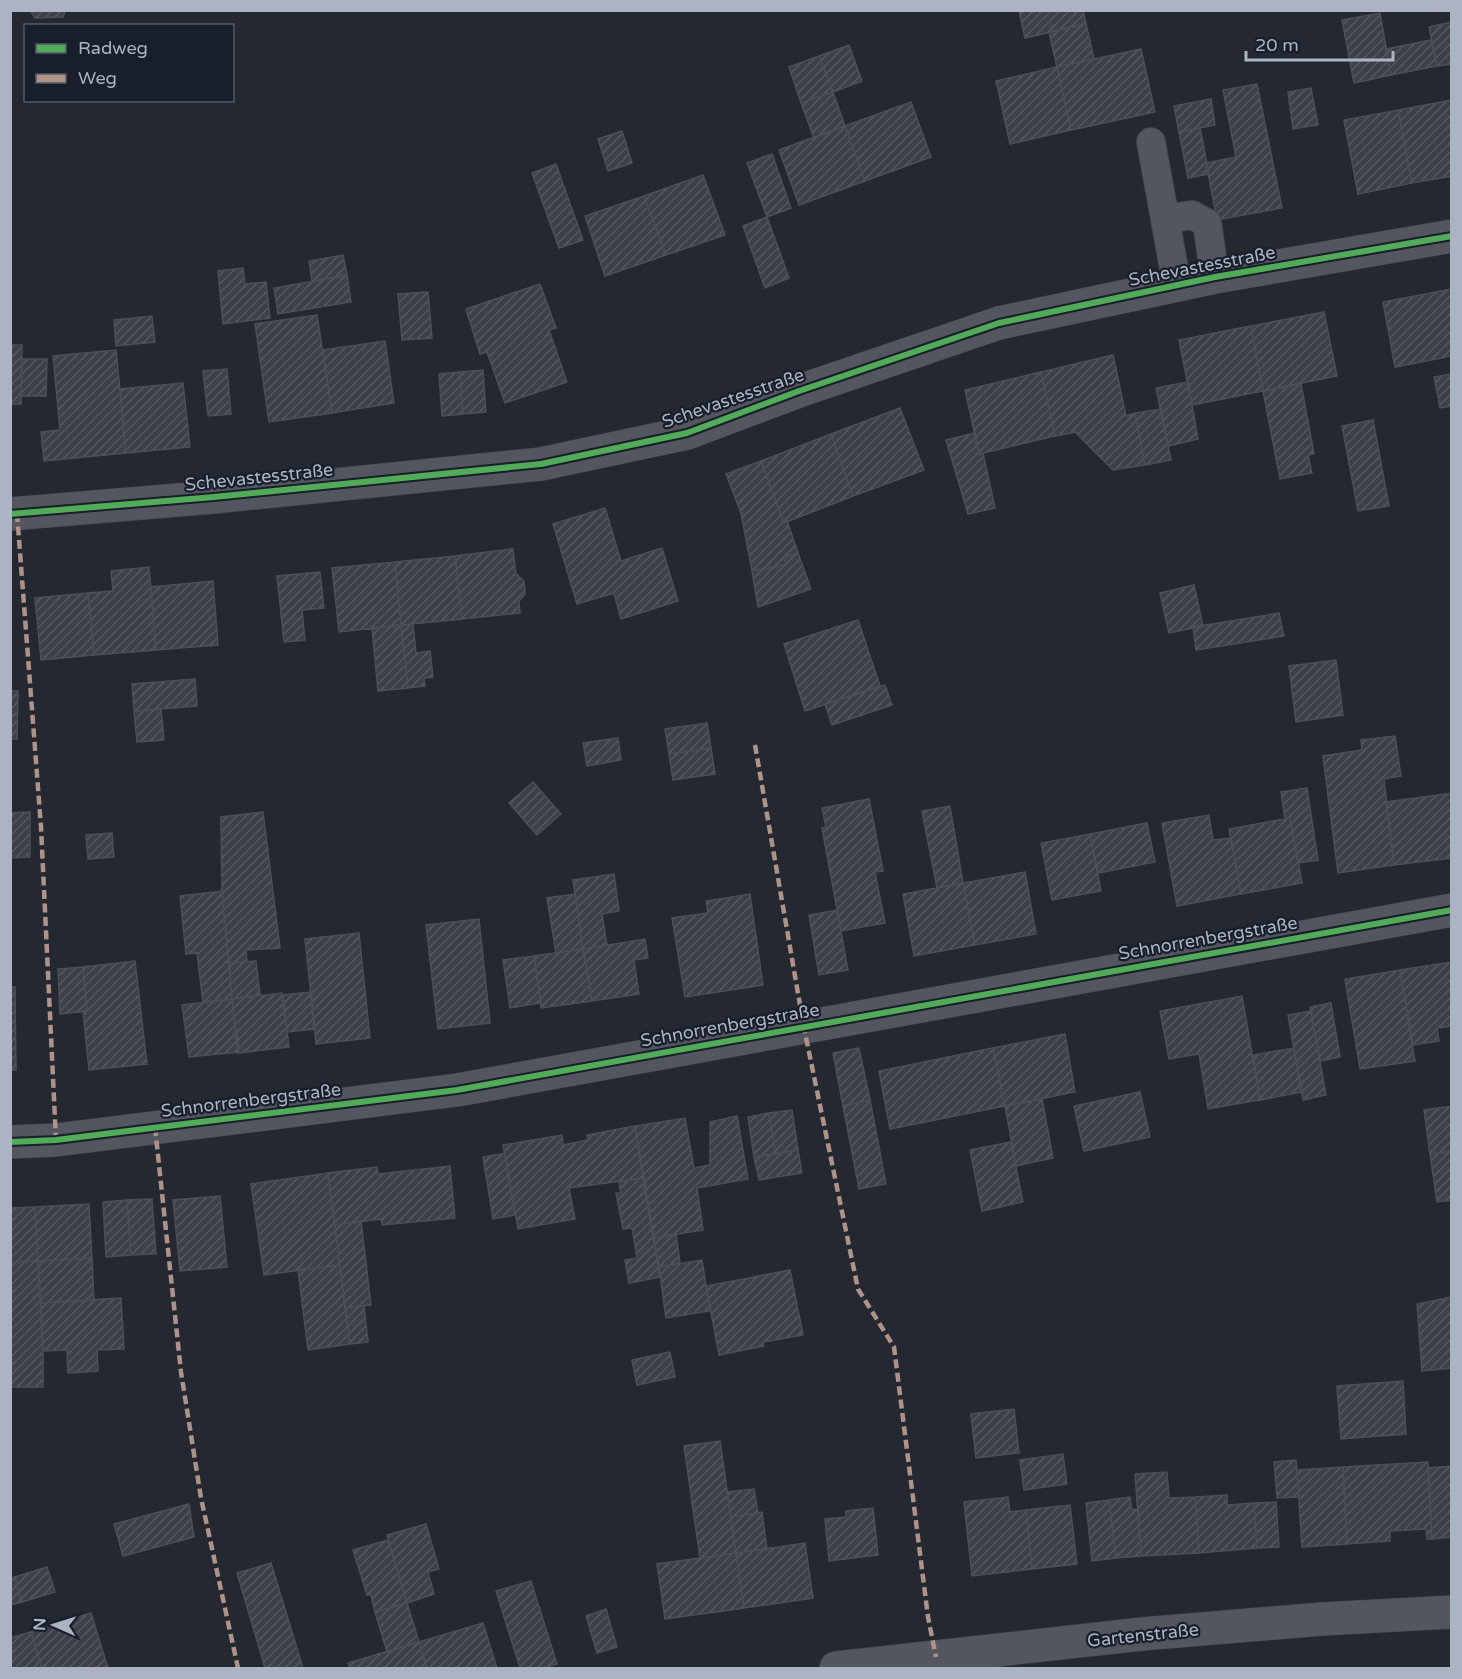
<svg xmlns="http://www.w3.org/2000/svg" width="1462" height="1679" font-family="'Varela Round',sans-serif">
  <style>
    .building { fill: url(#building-hatch); stroke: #4b5058; stroke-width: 1.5 }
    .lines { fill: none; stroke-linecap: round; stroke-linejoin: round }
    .service-casing { stroke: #404349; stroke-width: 30 }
    .minor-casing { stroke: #404349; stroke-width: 34 }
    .service { stroke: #53565e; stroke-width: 28 }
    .minor { stroke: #53565e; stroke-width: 33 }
    .quiet { stroke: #af9288; stroke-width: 4.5; stroke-dasharray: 9 4.5; stroke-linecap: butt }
    .cycleway-casing { stroke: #181e2a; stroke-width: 10 }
    .cycleway { stroke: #51ab58; stroke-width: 6 }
    .labels { text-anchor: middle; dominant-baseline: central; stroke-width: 4.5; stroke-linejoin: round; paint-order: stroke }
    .street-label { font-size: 18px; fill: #acb3c3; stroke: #181e2a }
  </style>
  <defs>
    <pattern id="building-hatch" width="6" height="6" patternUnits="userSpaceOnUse" patternTransform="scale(1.5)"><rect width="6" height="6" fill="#3d4048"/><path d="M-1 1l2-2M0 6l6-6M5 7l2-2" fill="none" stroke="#565961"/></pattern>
  </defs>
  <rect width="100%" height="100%" fill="#242830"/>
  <path class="building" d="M 30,10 L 66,10 L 63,17 L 35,18 Z
    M 1023,10 L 1083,10 L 1086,24 L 1025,38 L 1019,11 Z
    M 1380,13 L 1391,75 L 1354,83 L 1342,20 Z
    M 1452,22 L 1452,64 L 1437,66 L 1429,27 Z
    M 1086,24 L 1094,59 L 1057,67 L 1049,32 Z
    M 1431,40 L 1437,66 L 1391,75 L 1386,49 Z
    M 849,45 L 862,81 L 833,92 L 819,56 Z
    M 1141,49 L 1155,112 L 1071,130 L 1057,67 Z
    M 819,56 L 833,92 L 801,103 L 789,67 Z
    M 1057,67 L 1071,130 L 1010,144 L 996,81 Z
    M 1257,84 L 1282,208 L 1217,220 L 1206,163 L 1236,157 L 1223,90 Z
    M 1311,88 L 1318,125 L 1293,129 L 1288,92 Z
    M 833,92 L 845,126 L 814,138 L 801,103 Z
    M 1211,99 L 1215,125 L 1179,132 L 1174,106 Z
    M 1452,100 L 1452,176 L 1412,183 L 1398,110 Z
    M 911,102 L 931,157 L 865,181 L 845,126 Z
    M 1398,110 L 1412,183 L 1358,194 L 1344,120 Z
    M 845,126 L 865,181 L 799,205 L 779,150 Z
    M 1200,128 L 1209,174 L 1188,178 L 1179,132 Z
    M 622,131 L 632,163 L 608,171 L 598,139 Z
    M 772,154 L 791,208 L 767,217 L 747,163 Z
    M 556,164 L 583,240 L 559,248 L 532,173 Z
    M 703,175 L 725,235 L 666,255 L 644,196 Z
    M 644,196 L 666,255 L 605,276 L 585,216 Z
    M 767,217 L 789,278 L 765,288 L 743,226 Z
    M 343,255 L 347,275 L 312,281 L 309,261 Z
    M 243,268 L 245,284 L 266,282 L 270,318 L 223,324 L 218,271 Z
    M 347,275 L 351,302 L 278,314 L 274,288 Z
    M 540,284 L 556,328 L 549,330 L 567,382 L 505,403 L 487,352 L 480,354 L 466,309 Z
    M 1452,289 L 1452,356 L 1395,367 L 1383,302 Z
    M 428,292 L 432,338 L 402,340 L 398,294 Z
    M 1324,312 L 1337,376 L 1263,391 L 1251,326 Z
    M 317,315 L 332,413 L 269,422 L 255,324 Z
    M 152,316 L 155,342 L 116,346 L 114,320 Z
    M 1251,326 L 1263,391 L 1192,405 L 1179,340 Z
    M 385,341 L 394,403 L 332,413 L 323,350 Z
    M 10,345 L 22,345 L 21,404 L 10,404 Z
    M 116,350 L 126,453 L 44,461 L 41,432 L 60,430 L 53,356 Z
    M 1113,355 L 1126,416 L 1135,413 L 1145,465 L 1113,470 L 1075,432 L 1055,436 L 1041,372 Z
    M 22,359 L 47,359 L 46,396 L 21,396 Z
    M 227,369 L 231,414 L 208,416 L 203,371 Z
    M 483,370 L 486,412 L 463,414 L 460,372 Z
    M 460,372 L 463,414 L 442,416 L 439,374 Z
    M 1041,372 L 1055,436 L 979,454 L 965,390 Z
    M 1452,374 L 1452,406 L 1440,408 L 1434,377 Z
    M 1188,382 L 1198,439 L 1168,446 L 1156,388 Z
    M 183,383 L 190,447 L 126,453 L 120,389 Z
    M 1301,384 L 1314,454 L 1308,455 L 1312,473 L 1280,479 L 1263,391 Z
    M 900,408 L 924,470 L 853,496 L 831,434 Z
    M 1161,409 L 1171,460 L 1145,465 L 1135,413 Z
    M 1373,420 L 1389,506 L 1358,511 L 1342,426 Z
    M 975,433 L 979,454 L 983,453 L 995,508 L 968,514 L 946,440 Z
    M 831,434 L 853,496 L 784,523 L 761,461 Z
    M 761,461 L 784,523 L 787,521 L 798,553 L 785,557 L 786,565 L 752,571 L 741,513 L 726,474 Z
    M 605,508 L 621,561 L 662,548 L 678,601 L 621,619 L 614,593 L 577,604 L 553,524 Z
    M 513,549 L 516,574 L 524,581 L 525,594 L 519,601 L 520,613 L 462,619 L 455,556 Z
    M 798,553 L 811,589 L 758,607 L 752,571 L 786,565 L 785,557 Z
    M 455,556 L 462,619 L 401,625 L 395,562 Z
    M 395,562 L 401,625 L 339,632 L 332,568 Z
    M 149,567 L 156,650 L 94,655 L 88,593 L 113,591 L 111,571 Z
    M 320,572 L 324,608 L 302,610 L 305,640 L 284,642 L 277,576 Z
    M 213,581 L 218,645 L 156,650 L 151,587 Z
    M 1194,585 L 1203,626 L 1169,633 L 1160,593 Z
    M 88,593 L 94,655 L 41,660 L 35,598 Z
    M 1279,613 L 1284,636 L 1196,650 L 1193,627 Z
    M 858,620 L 880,686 L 805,711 L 784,644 Z
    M 413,624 L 416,653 L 430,651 L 433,677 L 424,678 L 425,686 L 408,688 L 401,625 Z
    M 401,625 L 408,688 L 378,691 L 372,628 Z
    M 1336,660 L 1343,715 L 1296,722 L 1289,666 Z
    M 195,679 L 197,706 L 134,711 L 132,684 Z
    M 885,685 L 892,705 L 832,725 L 825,704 Z
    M 10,691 L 18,691 L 17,739 L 10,739 Z
    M 161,709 L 164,740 L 137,742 L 134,711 Z
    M 707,723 L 711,748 L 669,754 L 665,729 Z
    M 1395,736 L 1401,776 L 1384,779 L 1394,865 L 1338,873 L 1323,756 L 1362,750 L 1361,740 Z
    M 618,738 L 621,760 L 587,766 L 583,743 Z
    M 711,748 L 715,774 L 673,780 L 669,754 Z
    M 533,782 L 561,814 L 537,835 L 509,803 Z
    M 1307,788 L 1318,860 L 1298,863 L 1290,818 L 1285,819 L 1281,792 Z
    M 1452,793 L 1452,858 L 1394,865 L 1386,802 Z
    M 869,799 L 883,871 L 875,872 L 885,923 L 841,931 L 822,828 L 826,827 L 822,808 Z
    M 950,806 L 963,883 L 937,888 L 922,811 Z
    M 30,812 L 30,857 L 10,858 L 10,813 Z
    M 263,812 L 280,948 L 246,950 L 247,962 L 229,963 L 222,891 L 221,817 Z
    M 1209,815 L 1213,840 L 1231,838 L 1241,894 L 1177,906 L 1162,823 Z
    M 1290,818 L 1302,883 L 1241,894 L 1229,829 Z
    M 1147,823 L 1155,862 L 1098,873 L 1090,834 Z
    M 112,833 L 114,857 L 88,859 L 86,835 Z
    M 1090,834 L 1101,891 L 1052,900 L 1041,843 Z
    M 1025,872 L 1036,934 L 975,945 L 963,883 Z
    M 614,874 L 619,911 L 602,914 L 607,945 L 583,949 L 573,880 Z
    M 963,883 L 975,945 L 914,956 L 903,894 Z
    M 222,891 L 232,999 L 203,1002 L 197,953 L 186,954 L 180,896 Z
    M 575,894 L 583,949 L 556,953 L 547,898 Z
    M 750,894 L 763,985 L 685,997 L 672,918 L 708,913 L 706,901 Z
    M 837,910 L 848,970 L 819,975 L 809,915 Z
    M 479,919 L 490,1023 L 438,1029 L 426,925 Z
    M 359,933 L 370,1038 L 316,1044 L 305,939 Z
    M 645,939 L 648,958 L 634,960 L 639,994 L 592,1001 L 583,949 Z
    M 583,949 L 592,1001 L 541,1008 L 534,956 Z
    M 534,956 L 541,1003 L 510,1008 L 503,960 Z
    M 135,961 L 147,1064 L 89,1070 L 83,1011 L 87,1011 L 83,967 Z
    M 256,961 L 260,995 L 232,999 L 229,963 Z
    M 1452,962 L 1452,1026 L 1437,1028 L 1439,1041 L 1413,1045 L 1400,970 Z
    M 83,967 L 87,1011 L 60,1014 L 58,969 Z
    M 1400,970 L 1415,1061 L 1360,1069 L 1345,979 Z
    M 10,987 L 15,987 L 16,1070 L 10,1070 Z
    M 311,992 L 315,1029 L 287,1032 L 283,995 Z
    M 282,993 L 289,1047 L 238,1053 L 232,999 Z
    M 1242,996 L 1260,1100 L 1208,1109 L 1199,1054 L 1169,1059 L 1160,1011 Z
    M 232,999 L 239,1052 L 189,1057 L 182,1005 Z
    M 1331,1003 L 1340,1057 L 1320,1061 L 1310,1007 Z
    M 1311,1011 L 1326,1095 L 1303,1100 L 1288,1015 Z
    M 1065,1034 L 1075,1092 L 1005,1106 L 993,1048 Z
    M 859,1048 L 870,1100 L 843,1106 L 833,1053 Z
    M 993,1048 L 1005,1106 L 890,1129 L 879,1071 Z
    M 1294,1048 L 1302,1092 L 1260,1100 L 1253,1055 Z
    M 1140,1092 L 1150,1137 L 1084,1151 L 1074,1106 Z
    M 1042,1099 L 1053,1158 L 1016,1166 L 1005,1106 Z
    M 870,1100 L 886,1184 L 859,1189 L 843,1106 Z
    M 1452,1106 L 1452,1151 L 1430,1154 L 1424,1110 Z
    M 792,1110 L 798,1150 L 776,1154 L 769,1113 Z
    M 769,1113 L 776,1154 L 754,1157 L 748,1117 Z
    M 737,1116 L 748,1179 L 697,1188 L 703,1230 L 654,1238 L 635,1126 L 685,1118 L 694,1168 L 710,1165 L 710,1122 Z
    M 635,1126 L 643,1178 L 569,1188 L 575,1219 L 518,1229 L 503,1145 L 562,1135 L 563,1145 L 588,1140 L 587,1135 Z
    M 1011,1142 L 1023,1202 L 982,1211 L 970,1150 Z
    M 798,1150 L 802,1173 L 759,1180 L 754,1157 Z
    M 1452,1151 L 1452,1200 L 1437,1202 L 1430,1154 Z
    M 505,1153 L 515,1215 L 493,1219 L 483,1157 Z
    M 450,1166 L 455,1218 L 382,1225 L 381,1219 L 335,1225 L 328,1173 L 377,1167 L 378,1174 Z
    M 328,1173 L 340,1265 L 264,1275 L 251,1184 Z
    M 643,1178 L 660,1277 L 629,1283 L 625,1260 L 637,1258 L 632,1228 L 623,1229 L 616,1193 L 621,1193 L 619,1182 Z
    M 220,1196 L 227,1267 L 180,1271 L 173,1200 Z
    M 152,1199 L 156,1254 L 131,1255 L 127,1200 Z
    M 127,1200 L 131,1255 L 106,1257 L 103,1202 Z
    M 89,1204 L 92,1258 L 38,1261 L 35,1207 Z
    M 35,1207 L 38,1261 L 10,1263 L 10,1208 Z
    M 361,1221 L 371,1305 L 345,1308 L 335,1225 Z
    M 676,1234 L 680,1263 L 659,1267 L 654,1238 Z
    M 92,1258 L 94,1300 L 41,1303 L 38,1261 Z
    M 702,1260 L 710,1311 L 666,1318 L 659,1267 Z
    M 38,1261 L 43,1351 L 43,1387 L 10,1387 L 10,1263 Z
    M 340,1265 L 350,1344 L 308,1350 L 298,1270 Z
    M 790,1270 L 803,1335 L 763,1342 L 764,1346 L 719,1355 L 706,1286 Z
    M 1452,1297 L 1452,1368 L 1422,1371 L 1417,1304 Z
    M 121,1298 L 124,1349 L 97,1350 L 98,1371 L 68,1373 L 67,1350 L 43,1351 L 41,1303 Z
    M 364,1306 L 368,1342 L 350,1344 L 345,1308 Z
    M 670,1352 L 675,1377 L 637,1385 L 632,1360 Z
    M 1403,1381 L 1406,1434 L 1341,1439 L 1337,1386 Z
    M 1014,1409 L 1019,1453 L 976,1458 L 971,1414 Z
    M 720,1441 L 736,1553 L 700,1558 L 684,1446 Z
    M 1063,1454 L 1067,1484 L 1024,1490 L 1020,1460 Z
    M 1296,1460 L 1299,1497 L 1277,1498 L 1274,1462 Z
    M 1428,1462 L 1432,1539 L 1427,1539 L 1426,1529 L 1390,1531 L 1390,1541 L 1347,1544 L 1343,1467 Z
    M 1452,1466 L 1452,1537 L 1432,1539 L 1428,1468 Z
    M 1343,1467 L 1347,1544 L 1302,1547 L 1297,1470 Z
    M 1167,1472 L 1169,1498 L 1195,1497 L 1199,1553 L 1141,1556 L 1135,1474 Z
    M 754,1489 L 758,1513 L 731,1517 L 727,1492 Z
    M 1227,1495 L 1227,1505 L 1254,1503 L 1257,1548 L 1199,1553 L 1195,1497 Z
    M 1008,1497 L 1010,1512 L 1026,1510 L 1032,1569 L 972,1576 L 964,1502 Z
    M 1130,1497 L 1132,1510 L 1138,1509 L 1141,1556 L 1116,1558 L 1109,1500 Z
    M 1109,1500 L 1116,1558 L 1092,1561 L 1086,1503 Z
    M 1276,1502 L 1279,1547 L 1257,1548 L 1254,1503 Z
    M 189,1504 L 194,1537 L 123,1556 L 114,1524 Z
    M 1070,1505 L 1077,1564 L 1032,1569 L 1026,1510 Z
    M 873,1508 L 878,1555 L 829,1561 L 825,1519 L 846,1517 L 846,1511 Z
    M 762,1512 L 767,1549 L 736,1553 L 731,1517 Z
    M 426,1524 L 439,1569 L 428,1572 L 434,1594 L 407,1603 L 387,1535 Z
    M 388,1540 L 407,1603 L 375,1612 L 371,1595 L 367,1595 L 353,1550 Z
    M 805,1543 L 813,1598 L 744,1608 L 736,1553 Z
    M 736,1553 L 744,1608 L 665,1619 L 657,1564 Z
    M 271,1563 L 303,1668 L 265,1668 L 237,1573 Z
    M 47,1567 L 55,1592 L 22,1602 L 15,1577 Z
    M 15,1577 L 22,1602 L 10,1605 L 10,1578 Z
    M 531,1581 L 557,1664 L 543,1668 L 520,1668 L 496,1591 Z
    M 407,1603 L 419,1642 L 387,1652 L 375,1612 Z
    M 606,1609 L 617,1647 L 597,1653 L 586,1616 Z
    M 91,1613 L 108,1668 L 42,1668 L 31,1632 Z
    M 483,1623 L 497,1668 L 427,1668 L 419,1642 Z
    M 31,1632 L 42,1668 L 10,1668 L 10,1638 Z
    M 419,1642 L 427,1668 L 350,1668 L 348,1663 Z"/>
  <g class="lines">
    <defs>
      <path id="service" d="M 1151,142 L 1177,285
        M 1165,219 L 1192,215 L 1207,223 L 1215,277"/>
      <path id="minor" d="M 10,514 L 214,497 L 541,464 L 687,433 L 799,391 L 999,323 L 1215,277 L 1452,236
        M 10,1142 L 56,1140 L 457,1090 L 1452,910
        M 836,1668 L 1142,1634 L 1322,1619 L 1452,1612"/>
    </defs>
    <use href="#service" class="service-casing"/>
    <use href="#minor" class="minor-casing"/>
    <use href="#service" class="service"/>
    <use href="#minor" class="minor"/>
    <path class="quiet" d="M 17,513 L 41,827 L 56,1140
      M 755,745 L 804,1028 L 858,1289 L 894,1347 L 928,1617 L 936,1657
      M 155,1127 L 181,1372 L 201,1498 L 238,1668"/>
    <defs>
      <path id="cycleway" d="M 10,514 L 214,497 L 541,464 L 687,433 L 799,391 L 999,323 L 1215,277 L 1452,236
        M 10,1142 L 56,1140 L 457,1090 L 1452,910"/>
    </defs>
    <use href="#cycleway" class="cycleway-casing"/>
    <use href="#cycleway" class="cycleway"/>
  </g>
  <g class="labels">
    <g class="street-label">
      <text transform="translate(1202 266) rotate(-11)">Schevastesstraße</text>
      <text transform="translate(733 398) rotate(-19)">Schevastesstraße</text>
      <text transform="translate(259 477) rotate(-6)">Schevastesstraße</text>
      <text transform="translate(1208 938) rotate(-10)">Schnorrenbergstraße</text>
      <text transform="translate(730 1025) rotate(-10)">Schnorrenbergstraße</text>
      <text transform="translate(251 1100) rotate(-7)">Schnorrenbergstraße</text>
      <text transform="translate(1143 1635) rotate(-6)">Gartenstraße</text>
    </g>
  </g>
  <rect width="1462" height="1679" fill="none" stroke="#acb3c3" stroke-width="24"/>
  <rect x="24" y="24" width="210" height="78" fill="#181e2a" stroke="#535a67" stroke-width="1.5"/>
  <rect x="36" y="44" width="30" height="9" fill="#51ab58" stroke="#535a67" stroke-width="1.5"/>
  <text x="78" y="54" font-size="18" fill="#acb3c3">Radweg</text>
  <rect x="36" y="74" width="30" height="9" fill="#af9288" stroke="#535a67" stroke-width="1.5"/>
  <text x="78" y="84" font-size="18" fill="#acb3c3">Weg</text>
  <g transform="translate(54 1625) rotate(273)" stroke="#181e2a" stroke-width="4.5" paint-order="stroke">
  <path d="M0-4.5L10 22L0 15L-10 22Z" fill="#acb3c3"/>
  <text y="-9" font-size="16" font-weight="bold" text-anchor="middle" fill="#acb3c3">N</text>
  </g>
  <path d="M1246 51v9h147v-9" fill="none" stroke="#acb3c3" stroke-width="3"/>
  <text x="1255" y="51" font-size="18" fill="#acb3c3" stroke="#181e2a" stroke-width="4.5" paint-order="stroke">20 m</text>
</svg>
